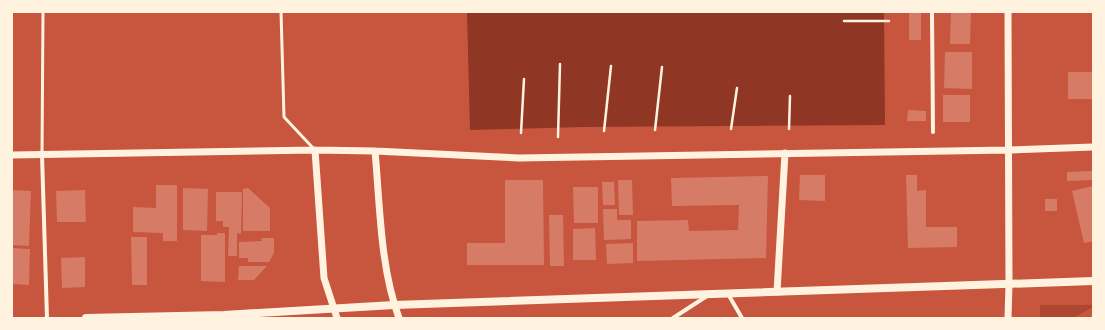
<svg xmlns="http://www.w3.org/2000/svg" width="1105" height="330" font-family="'Work Sans',sans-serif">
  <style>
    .green { fill: #ae4732 }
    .water { fill: #8f3625 }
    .building { fill: #d67c66 }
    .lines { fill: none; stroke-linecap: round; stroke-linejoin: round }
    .path { stroke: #fff3e0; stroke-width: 2.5 }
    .service { stroke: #fff3e0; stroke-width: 3 }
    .minor { stroke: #fff3e0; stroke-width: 4 }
    .tertiary { stroke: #fff3e0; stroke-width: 7 }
    .secondary { stroke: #fff3e0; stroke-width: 8 }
  </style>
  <rect width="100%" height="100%" fill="#c8553d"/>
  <path class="green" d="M 1040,305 L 1093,305 L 1093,307 L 1073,318 L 1040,318 Z"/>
  <path class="water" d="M 467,12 L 884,12 L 885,125 L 583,127 L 470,130 Z"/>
  <path class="building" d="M 909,12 L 921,12 L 921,40 L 909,40 Z
    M 951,12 L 971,12 L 970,44 L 950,44 Z
    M 945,52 L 972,52 L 972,89 L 944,88 Z
    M 1068,72 L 1093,72 L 1093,99 L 1068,99 Z
    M 943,95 L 970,95 L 970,122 L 943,122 Z
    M 908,110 L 926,111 L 926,121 L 907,121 Z
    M 1093,171 L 1093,180 L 1067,181 L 1067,172 Z
    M 800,175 L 825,175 L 825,201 L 799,200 Z
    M 906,175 L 917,175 L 917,191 L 926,190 L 926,227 L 957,227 L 957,247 L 908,248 Z
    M 768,176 L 766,258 L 637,261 L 637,221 L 688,220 L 689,231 L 738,230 L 739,205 L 672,206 L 671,178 Z
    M 505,180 L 543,180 L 544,265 L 467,265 L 467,243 L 505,243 Z
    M 618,180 L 632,180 L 633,215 L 619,215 Z
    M 602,182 L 614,182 L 615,205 L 603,205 Z
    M 156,185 L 177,185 L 177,241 L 163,241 L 163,233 L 133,232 L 133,207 L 156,208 Z
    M 1093,186 L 1093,241 L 1084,243 L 1072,191 Z
    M 573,187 L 598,187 L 598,223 L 574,223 Z
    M 183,188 L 208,189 L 207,231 L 183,230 Z
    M 248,188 L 270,208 L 270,231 L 243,231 L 243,189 Z
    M 12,190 L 31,191 L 29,246 L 12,245 Z
    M 85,190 L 86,222 L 57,222 L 56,191 Z
    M 216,192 L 242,192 L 241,234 L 237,233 L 237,256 L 228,256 L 229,227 L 223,227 L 223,221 L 216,221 Z
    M 1045,199 L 1057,199 L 1057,211 L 1045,211 Z
    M 603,209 L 617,209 L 617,220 L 631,220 L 631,239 L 604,240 Z
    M 549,215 L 563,215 L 564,266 L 550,266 Z
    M 595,228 L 596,260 L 573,260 L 573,229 Z
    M 217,233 L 225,233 L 225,282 L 201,281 L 201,235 L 217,235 Z
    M 131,237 L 147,237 L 147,285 L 132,285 Z
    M 261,238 L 274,238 L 274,253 L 269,262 L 248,262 L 248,258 L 239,258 L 239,242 L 262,241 Z
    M 633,243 L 633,263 L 607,264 L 606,244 Z
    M 12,248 L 30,249 L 29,285 L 12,284 Z
    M 85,257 L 85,287 L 62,288 L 61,258 Z
    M 239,266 L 267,266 L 254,280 L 238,280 Z"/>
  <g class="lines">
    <path class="path" d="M 844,21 L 889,21
      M 731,129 L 737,88
      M 789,129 L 790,96
      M 655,130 L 662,67
      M 604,131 L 611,66
      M 521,133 L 524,79
      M 558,137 L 560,64"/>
    <path class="service" d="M 281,12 L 284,117 L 314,149
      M 42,154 L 43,12"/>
    <path class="minor" d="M 932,12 L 933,132
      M 42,155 L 47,318
      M 728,294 L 742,318
      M 673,318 L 707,296"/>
    <path class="tertiary" d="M 315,150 L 324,278 L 337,318
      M 375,151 C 380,205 380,267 399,318
      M 12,155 L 315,150 L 375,151 L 519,158 L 1009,150 L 1093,147
      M 777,292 L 785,153
      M 1008,318 L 1009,284 L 1008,12"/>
    <path class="secondary" d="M 86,318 L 224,315 L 394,305 L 1093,281"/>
  </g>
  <rect width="1105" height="330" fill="none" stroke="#fff3e0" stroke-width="26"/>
</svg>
